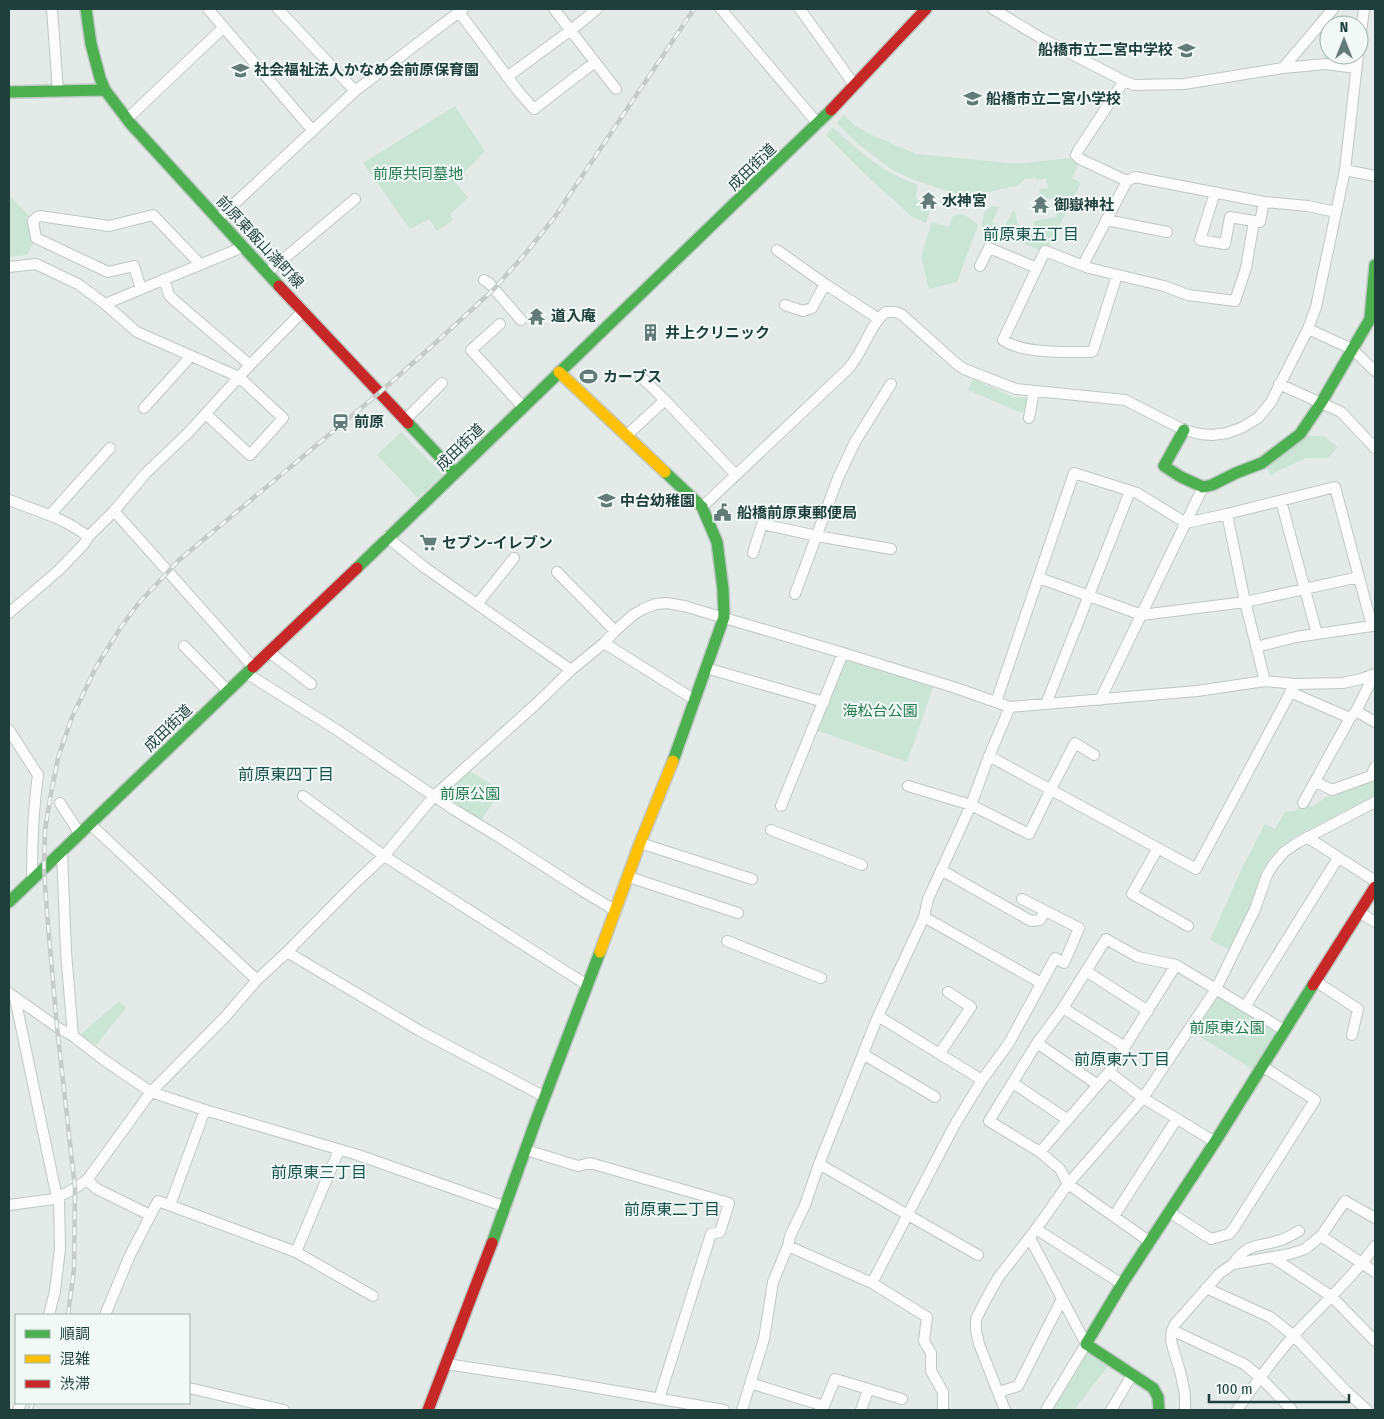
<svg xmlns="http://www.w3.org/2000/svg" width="1384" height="1419" font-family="'Fira Sans Condensed','Noto Sans JP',sans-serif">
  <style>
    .green { fill: #cae4d5 }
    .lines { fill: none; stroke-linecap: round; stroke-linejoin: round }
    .street-casing { stroke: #c0c7c4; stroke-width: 12 }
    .fast-casing { stroke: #bec8c5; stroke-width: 14 }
    .slow-casing { stroke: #bec8c5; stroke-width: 14 }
    .jam-casing { stroke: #bec8c5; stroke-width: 14 }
    .street { stroke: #fbfcfb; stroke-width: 10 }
    .fast { stroke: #4caf50; stroke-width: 11 }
    .slow { stroke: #ffc107; stroke-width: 11 }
    .jam { stroke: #c62828; stroke-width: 11 }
    .rail-casing { stroke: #c6cbca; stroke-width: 4.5 }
    .rail { stroke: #f1f9f6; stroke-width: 2.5; stroke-dasharray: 8; stroke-linecap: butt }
    .labels { text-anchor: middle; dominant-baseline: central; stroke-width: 4; stroke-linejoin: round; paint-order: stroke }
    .poi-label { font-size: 15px; font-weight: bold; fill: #1e3f3a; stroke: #f1f9f6; text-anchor: start }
    .street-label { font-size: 15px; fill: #1e3f3a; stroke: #f1f9f6 }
    .park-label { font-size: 15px; fill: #247a4e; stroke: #f1f9f6 }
    .neighbourhood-label { font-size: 16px; fill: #18534b; stroke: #f1f9f6 }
  </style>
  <rect width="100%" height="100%" fill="#e3eae7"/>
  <path class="green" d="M 1335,18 L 1359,21 L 1358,25 L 1329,25 L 1329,55 L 1355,55 L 1354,61 L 1351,63 L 1324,60 L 1322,33 Z
    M 455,106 L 485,151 L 455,182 L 468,198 L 450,214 L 453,220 L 437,231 L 429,219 L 410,229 L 363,163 Z
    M 844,115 L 855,126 L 874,136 L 916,154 L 1007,163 L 1026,163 L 1069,158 L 1079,163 L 1072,178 L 1081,183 L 1048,248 L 1043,246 L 1040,250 L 1016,241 L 1018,234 L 1010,230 L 1007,236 L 982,227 L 984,213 L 991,206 L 999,207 L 992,222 L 1004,228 L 1012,212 L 1015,211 L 1019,231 L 1035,228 L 1034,221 L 1057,217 L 1054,198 L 1039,200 L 1038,194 L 1040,193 L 1039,189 L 1048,188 L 1046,178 L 1037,180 L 1036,177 L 1025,179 L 1018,185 L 973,196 L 953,193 L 909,178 L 891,169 L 857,143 L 837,123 Z
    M 833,127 C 858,151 885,174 918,185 L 916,197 L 930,210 L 926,223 L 912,217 L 864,173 L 826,135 Z
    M 9,195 L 29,216 L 26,218 L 34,242 L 27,255 L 9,257 Z
    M 960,214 L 968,217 L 978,225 L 957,282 L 929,289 L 921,257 L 932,222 L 949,227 L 953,216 Z
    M 973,379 L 1013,397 L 1028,398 L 1026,411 L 1022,413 L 968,390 Z
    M 401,432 L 443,475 L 418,498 L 377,455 Z
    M 1305,436 L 1324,436 L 1338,447 L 1328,458 L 1306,458 L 1270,475 L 1266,466 Z
    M 845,660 L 933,687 L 907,762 L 816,730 Z
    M 468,770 L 501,790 L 480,822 L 439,798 Z
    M 1375,771 L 1375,795 L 1294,837 L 1281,846 L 1269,859 L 1262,871 L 1250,907 L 1229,949 L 1210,940 L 1242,868 L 1265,824 L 1275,829 L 1285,812 L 1295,811 L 1306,804 L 1312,807 L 1332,793 Z
    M 1218,997 L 1276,1032 L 1254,1070 L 1194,1033 Z
    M 119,1001 L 126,1008 L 96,1045 L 80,1035 Z
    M 1084,1352 L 1108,1366 L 1074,1410 L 1054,1410 L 1053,1406 Z"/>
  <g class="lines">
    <defs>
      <path id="street" d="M 52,9 L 58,91
        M 208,9 L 313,131
        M 278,9 L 355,91
        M 554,9 L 616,89
        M 721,9 L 818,124
        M 800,9 L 855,86
        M 993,9 L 1041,38 L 1124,81 L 1134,85 L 1184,84 L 1283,68 L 1333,9
        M 459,12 L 518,91 L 534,109 L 595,62
        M 1359,48 L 1364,9
        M 1283,68 L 1326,64 L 1356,68
        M 507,77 L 571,30 L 597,9
        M 1124,81 L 1079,149 L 1076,155 L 1080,159 L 1127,181 L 1135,177 L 1264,202 L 1260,222 L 1230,217 L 1225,244 L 1200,240 L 1215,192
        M 127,119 L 224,27
        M 1345,170 L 1375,176
        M 1264,202 L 1308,206 L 1336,212
        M 218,219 L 355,91 L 463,9
        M 1106,220 L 1167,232
        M 777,250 L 825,284 L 879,319
        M 1083,265 L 1127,181
        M 980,266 L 989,248 L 1037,268
        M 9,267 L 36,264 L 78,284 L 105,304 L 243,247
        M 268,272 L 355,199
        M 1117,275 L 1093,351 L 1091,352 C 1066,352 1023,354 1003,340 L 1045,251 L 1089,268 L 1164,286 L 1188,295 L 1235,301 L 1246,268 L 1254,221
        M 164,279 L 169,295 L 175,301 L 250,365
        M 484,280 L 489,283 L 521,320
        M 141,289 L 134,266 L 108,272 L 36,238 L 33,221 L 37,217 L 40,216 L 109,226 L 153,215 L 200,264
        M 105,304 L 137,332 L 239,377 L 283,418 L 250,455 L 206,414
        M 785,305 L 803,311 L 812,308 L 825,284
        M 500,324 L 471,350 L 523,407
        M 1308,329 L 1352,349 L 1375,371
        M 641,377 L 665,400 L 736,475
        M 1279,384 L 1341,412 L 1375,448
        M 144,408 L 191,356
        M 1029,418 L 1034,391
        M 405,420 L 442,383
        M 626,436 L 665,400
        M 9,500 C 34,510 68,519 88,537
        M 1281,501 L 1317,634
        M 702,507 L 848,369 C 863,353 870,324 886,312 L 895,312 L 901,314 L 958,365 L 964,369 L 1016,389 L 1125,400 L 1184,430 L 1200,434 L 1212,435 L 1227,433 L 1241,428 L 1258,418 L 1263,412 L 1271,402 L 1308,329 L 1316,307 L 1345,170 L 1358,55
        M 114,511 L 253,667
        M 1227,514 L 1245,602 L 1265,681
        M 50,515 L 110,448
        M 387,537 L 424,567 L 571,670
        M 753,553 L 762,524 L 817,536 L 891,549
        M 557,572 L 615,631
        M 1039,578 L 1142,615 L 1245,602 L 1359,577
        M 795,594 L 838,478 L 855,442 L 891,384
        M 478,603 L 514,558
        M 9,613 L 59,570 L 84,544 L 88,537 L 114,511 L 146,473 L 188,433 L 250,365 L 303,311
        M 604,643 L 695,700
        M 184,646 L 228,691
        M 269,652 L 311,684
        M 706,668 L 824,702
        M 246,673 L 337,730 L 453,809 L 499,837 L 578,888 L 616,911
        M 1290,692 L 1350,718
        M 1100,700 L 1203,487
        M 996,702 L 1074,473 L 1137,493 L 1186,523 L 1227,514 L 1335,487 L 1372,626 L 1296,637 L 1256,647
        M 1046,704 L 1130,491
        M 1356,711 L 1375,722
        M 9,730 L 38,775 C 33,810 32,844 32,879
        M 989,756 L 1196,869 L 1295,684
        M 1316,782 L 1332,790 L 1368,777 L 1371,776 L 1375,767
        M 908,786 L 971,805 L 1029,834 L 1051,789 L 1075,743 L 1094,755
        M 303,796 L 384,856 L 587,985
        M 60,803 L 80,834
        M 1303,803 L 1350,718 L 1356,711 L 1374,675
        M 781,806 L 843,653
        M 90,824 L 257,980
        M 771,830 L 862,865
        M 1307,837 L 1375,881
        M 640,843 L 752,879
        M 1158,848 L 1132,894 L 1188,926
        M 62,852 L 66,952 L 73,1036
        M 941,870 L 1031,921 L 1040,920 L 1045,911
        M 629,877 L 738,913
        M 1359,912 L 1375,922
        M 924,917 L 1041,983
        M 727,941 L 821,978
        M 287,952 L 420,1031 L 545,1097
        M 1086,971 L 1148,1011
        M 1315,981 L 1358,1009 L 1352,1035
        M 9,993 L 57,1027 L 73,1036 L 104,1060 L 151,1092 L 205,1110 L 358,1155 L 506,1207
        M 15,998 L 57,1198
        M 1245,1007 L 1338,858
        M 1063,1008 L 1125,1047
        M 878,1016 L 982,1080
        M 1037,1043 L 1098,1085
        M 940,1053 L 971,1007 L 948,992
        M 863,1054 L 935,1097
        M 1109,1072 L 1143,1098 L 1215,1142
        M 1013,1083 L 1068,1120
        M 526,1150 L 578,1166 L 590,1163 L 729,1203 L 720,1232 L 711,1234 L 659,1399
        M 1040,1152 L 1109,1072 L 1176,965
        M 819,1164 L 978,1255
        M 87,1180 L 97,1189 L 150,1215
        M 9,1205 L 54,1199 L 72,1190 L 87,1180 L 151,1092 L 225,1017 L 257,980 L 287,952 L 354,884 L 384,856 L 434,796 L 536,704 L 571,670 L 604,643 L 615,631 L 633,615 L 643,609 L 656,604 L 667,603 L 684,606 L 843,653 L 953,687 L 1010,707 L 1197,691 L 1265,681 L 1295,684 L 1343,683 L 1361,679 L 1375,674
        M 170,1205 L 205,1110
        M 1169,1212 L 1211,1239 L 1229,1234 L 1234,1228 L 1315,1100 L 1262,1066
        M 1114,1216 L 1176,1120
        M 1036,1229 L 1122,1284
        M 1321,1236 L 1375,1272
        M 1030,1238 L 1086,1344 L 1046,1410
        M 1150,1242 L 1068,1184 L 1060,1169 L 1040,1152 L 989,1121 L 1037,1043 L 1063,1008 L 1106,939 L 1138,957 L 1176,965 L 1284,1030
        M 788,1246 L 872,1283 L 927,1317 L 924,1341 L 931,1353 L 931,1371 L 943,1392 L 943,1410
        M 296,1252 L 339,1150
        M 1272,1257 L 1331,1296 L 1375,1341
        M 1233,1264 C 1249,1241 1258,1248 1281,1240 C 1287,1238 1293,1234 1299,1231
        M 872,1283 L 954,1126 L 982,1080 L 1009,1043 L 1055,958 L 1064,963 L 1079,928 L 1022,899
        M 1206,1288 L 1270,1317 L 1294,1336 L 1346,1391 L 1367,1410
        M 49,1315 L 55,1291 L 60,1249 L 59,1197
        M 105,1315 L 130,1255 L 158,1201 L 296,1252 L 373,1296
        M 1172,1330 L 1244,1364 L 1260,1377 L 1292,1410
        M 446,1364 L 552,1380 L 724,1410
        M 750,1383 L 824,1406 L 835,1379 L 902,1399
        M 189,1388 L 284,1410
        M 999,1392 L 1018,1386 L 1062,1299
        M 18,1410 L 21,1403
        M 742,1410 L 764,1339 L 773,1282 L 788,1246 L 790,1236 L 805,1205 L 819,1164 L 878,1016 L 924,917 L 928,899 L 971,805 L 989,756 L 1010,707
        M 861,1410 L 868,1390
        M 1005,1410 L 979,1344 L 976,1331 L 976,1319 L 985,1301 L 998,1278 L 1036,1229 L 1068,1184 L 1143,1098 L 1216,989 L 1255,909 L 1267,875 L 1273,865 L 1284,852 L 1297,843 L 1375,802
        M 1111,1410 L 1132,1375
        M 1185,1410 L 1185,1395 L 1181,1375 L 1171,1341 L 1172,1330 L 1175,1324 L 1220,1273 L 1233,1264 L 1290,1254 L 1305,1249 L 1321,1236 L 1345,1201 L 1375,1218
        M 1237,1410 C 1255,1384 1274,1358 1295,1334 C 1322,1305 1352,1278 1375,1246"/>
      <path id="fast" d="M 86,9 L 91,44 L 100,78 L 105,90 L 130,123 L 279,286
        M 9,92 L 105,90
        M 408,423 L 455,473
        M 1184,430 L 1164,466 L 1181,477 L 1203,487 L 1212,485 L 1236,473 L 1262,463 L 1300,434 L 1321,403 L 1370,319 L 1375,265
        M 665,472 L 702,507 L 717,542 L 723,589 L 724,617 L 673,761
        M 357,568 L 831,110
        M 9,902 L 253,667
        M 492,1243 L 536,1120 L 600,952
        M 1159,1410 L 1158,1397 L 1153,1388 L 1086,1344 L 1122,1284 L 1215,1142 L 1313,985"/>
      <path id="slow" d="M 559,372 L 665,472
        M 600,952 L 640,843 L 673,761"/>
      <path id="jam" d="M 831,110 L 926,9
        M 279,286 L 408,423
        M 253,667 L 357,568
        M 1313,985 L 1375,887
        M 428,1410 L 492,1243"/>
    </defs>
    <use href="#street" class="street-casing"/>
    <use href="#fast" class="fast-casing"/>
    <use href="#slow" class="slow-casing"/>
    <use href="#jam" class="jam-casing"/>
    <use href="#street" class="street"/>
    <use href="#fast" class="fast"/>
    <use href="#slow" class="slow"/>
    <use href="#jam" class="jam"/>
    <defs>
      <path id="rail" d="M 68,1315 L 74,1269 L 75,1188 L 57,1027 L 47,913 L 44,868 L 45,830 L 50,799 L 58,758 L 72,717 L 96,667 L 121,627 L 138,604 L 179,560 L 379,393 L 431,347 L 494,289 L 525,254 L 554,218 L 694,9
        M 30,1410 L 33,1403"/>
    </defs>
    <use href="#rail" class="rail-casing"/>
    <use href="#rail" class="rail"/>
  </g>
  <defs>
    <symbol id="school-bare" viewBox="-9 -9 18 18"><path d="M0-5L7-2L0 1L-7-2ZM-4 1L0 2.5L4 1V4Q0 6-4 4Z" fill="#637b77" stroke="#f1f9f6" stroke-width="2.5" paint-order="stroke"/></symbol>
    <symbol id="temple-bare" viewBox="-9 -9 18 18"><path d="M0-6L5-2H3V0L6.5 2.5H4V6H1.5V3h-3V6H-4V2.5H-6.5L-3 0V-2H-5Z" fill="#637b77" stroke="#f1f9f6" stroke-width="2.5" paint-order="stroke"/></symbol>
    <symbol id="building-bare" viewBox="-9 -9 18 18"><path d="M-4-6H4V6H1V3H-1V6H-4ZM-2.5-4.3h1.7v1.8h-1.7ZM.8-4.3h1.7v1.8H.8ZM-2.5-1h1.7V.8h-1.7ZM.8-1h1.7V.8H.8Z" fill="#637b77" stroke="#f1f9f6" stroke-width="2.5" paint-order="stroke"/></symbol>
    <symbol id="stadium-bare" viewBox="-9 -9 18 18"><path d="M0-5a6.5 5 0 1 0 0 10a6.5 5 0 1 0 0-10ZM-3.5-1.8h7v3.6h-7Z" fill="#637b77" stroke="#f1f9f6" stroke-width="2.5" paint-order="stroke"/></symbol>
    <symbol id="station-bare" viewBox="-9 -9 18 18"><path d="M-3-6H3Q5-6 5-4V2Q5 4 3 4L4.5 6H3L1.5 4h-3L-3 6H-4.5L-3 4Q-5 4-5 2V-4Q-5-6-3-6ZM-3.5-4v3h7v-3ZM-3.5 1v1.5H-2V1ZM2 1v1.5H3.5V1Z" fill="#637b77" stroke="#f1f9f6" stroke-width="2.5" paint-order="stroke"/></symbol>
    <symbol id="civic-bare" viewBox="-9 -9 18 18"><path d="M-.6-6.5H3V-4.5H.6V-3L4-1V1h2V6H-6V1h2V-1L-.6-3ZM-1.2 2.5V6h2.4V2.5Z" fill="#637b77" stroke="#f1f9f6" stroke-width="2.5" paint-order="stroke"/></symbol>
    <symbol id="supermarket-bare" viewBox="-9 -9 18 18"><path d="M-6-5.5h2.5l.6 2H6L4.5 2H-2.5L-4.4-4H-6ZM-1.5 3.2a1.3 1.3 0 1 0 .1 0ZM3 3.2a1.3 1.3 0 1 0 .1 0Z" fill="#637b77" stroke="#f1f9f6" stroke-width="2.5" paint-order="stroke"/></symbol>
  </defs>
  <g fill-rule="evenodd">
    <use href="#school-bare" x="1174" y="38" width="25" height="25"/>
    <use href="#school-bare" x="228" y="58" width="25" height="25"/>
    <use href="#school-bare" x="960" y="86" width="25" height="25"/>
    <use href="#temple-bare" x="916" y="188" width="25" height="25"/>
    <use href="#temple-bare" x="1028" y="192" width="25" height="25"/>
    <use href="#temple-bare" x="524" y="304" width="25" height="25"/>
    <use href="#building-bare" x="638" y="320" width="25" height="25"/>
    <use href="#stadium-bare" x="576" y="364" width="25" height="25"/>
    <use href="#station-bare" x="328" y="410" width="25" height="25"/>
    <use href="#school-bare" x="594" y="488" width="25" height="25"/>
    <use href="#civic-bare" x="710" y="500" width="25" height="25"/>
    <use href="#supermarket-bare" x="416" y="530" width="25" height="25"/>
  </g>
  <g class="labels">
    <g class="poi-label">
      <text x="1173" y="50" text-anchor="end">船橋市立二宮中学校</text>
      <text x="254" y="70">社会福祉法人かなめ会前原保育園</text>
      <text x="986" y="99">船橋市立二宮小学校</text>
      <text x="942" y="201">水神宮</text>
      <text x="1054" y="205">御嶽神社</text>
      <text x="551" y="316">道入庵</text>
      <text x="665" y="333">井上クリニック</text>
      <text x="603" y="377">カーブス</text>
      <text x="354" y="422">前原</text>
      <text x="620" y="501">中台幼稚園</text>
      <text x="737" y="513">船橋前原東郵便局</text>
      <text x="442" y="543">セブン-イレブン</text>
    </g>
    <g class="street-label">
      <text transform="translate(752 167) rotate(-44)">成田街道</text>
      <text transform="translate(260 242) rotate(47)">前原東飯山満町線</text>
      <text transform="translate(460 447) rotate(-44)">成田街道</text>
      <text transform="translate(168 728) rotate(-44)">成田街道</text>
    </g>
    <g class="park-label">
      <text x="418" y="174">前原共同墓地</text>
      <text x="880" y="711">海松台公園</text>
      <text x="470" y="794">前原公園</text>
      <text x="1227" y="1028">前原東公園</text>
    </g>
    <g class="neighbourhood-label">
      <text x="1031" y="234">前原東五丁目</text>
      <text x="286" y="774">前原東四丁目</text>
      <text x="1122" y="1059">前原東六丁目</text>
      <text x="319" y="1172">前原東三丁目</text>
      <text x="672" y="1209">前原東二丁目</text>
    </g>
  </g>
  <rect width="1384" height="1419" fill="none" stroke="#1e3f3a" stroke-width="20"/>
  <rect x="15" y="1314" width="175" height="90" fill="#f1f9f6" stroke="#9dafab"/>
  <rect x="25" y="1330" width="25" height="8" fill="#4caf50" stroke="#9dafab"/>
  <text x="60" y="1339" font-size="15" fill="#1e3f3a">順調</text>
  <rect x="25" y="1355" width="25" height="8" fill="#ffc107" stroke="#9dafab"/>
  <text x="60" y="1364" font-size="15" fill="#1e3f3a">混雑</text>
  <rect x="25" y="1380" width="25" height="8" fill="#c62828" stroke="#9dafab"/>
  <text x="60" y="1389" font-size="15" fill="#1e3f3a">渋滞</text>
  <g transform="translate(1344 40)"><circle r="24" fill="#f1f9f6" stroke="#9dafab"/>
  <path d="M0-4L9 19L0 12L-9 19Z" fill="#637b77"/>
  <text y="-8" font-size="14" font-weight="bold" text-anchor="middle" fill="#1e3f3a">N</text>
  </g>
  <path d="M1209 1394v8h140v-8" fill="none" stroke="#1e3f3a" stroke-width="2.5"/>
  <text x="1216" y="1394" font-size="15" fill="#1e3f3a" stroke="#f1f9f6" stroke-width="4" paint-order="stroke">100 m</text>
</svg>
